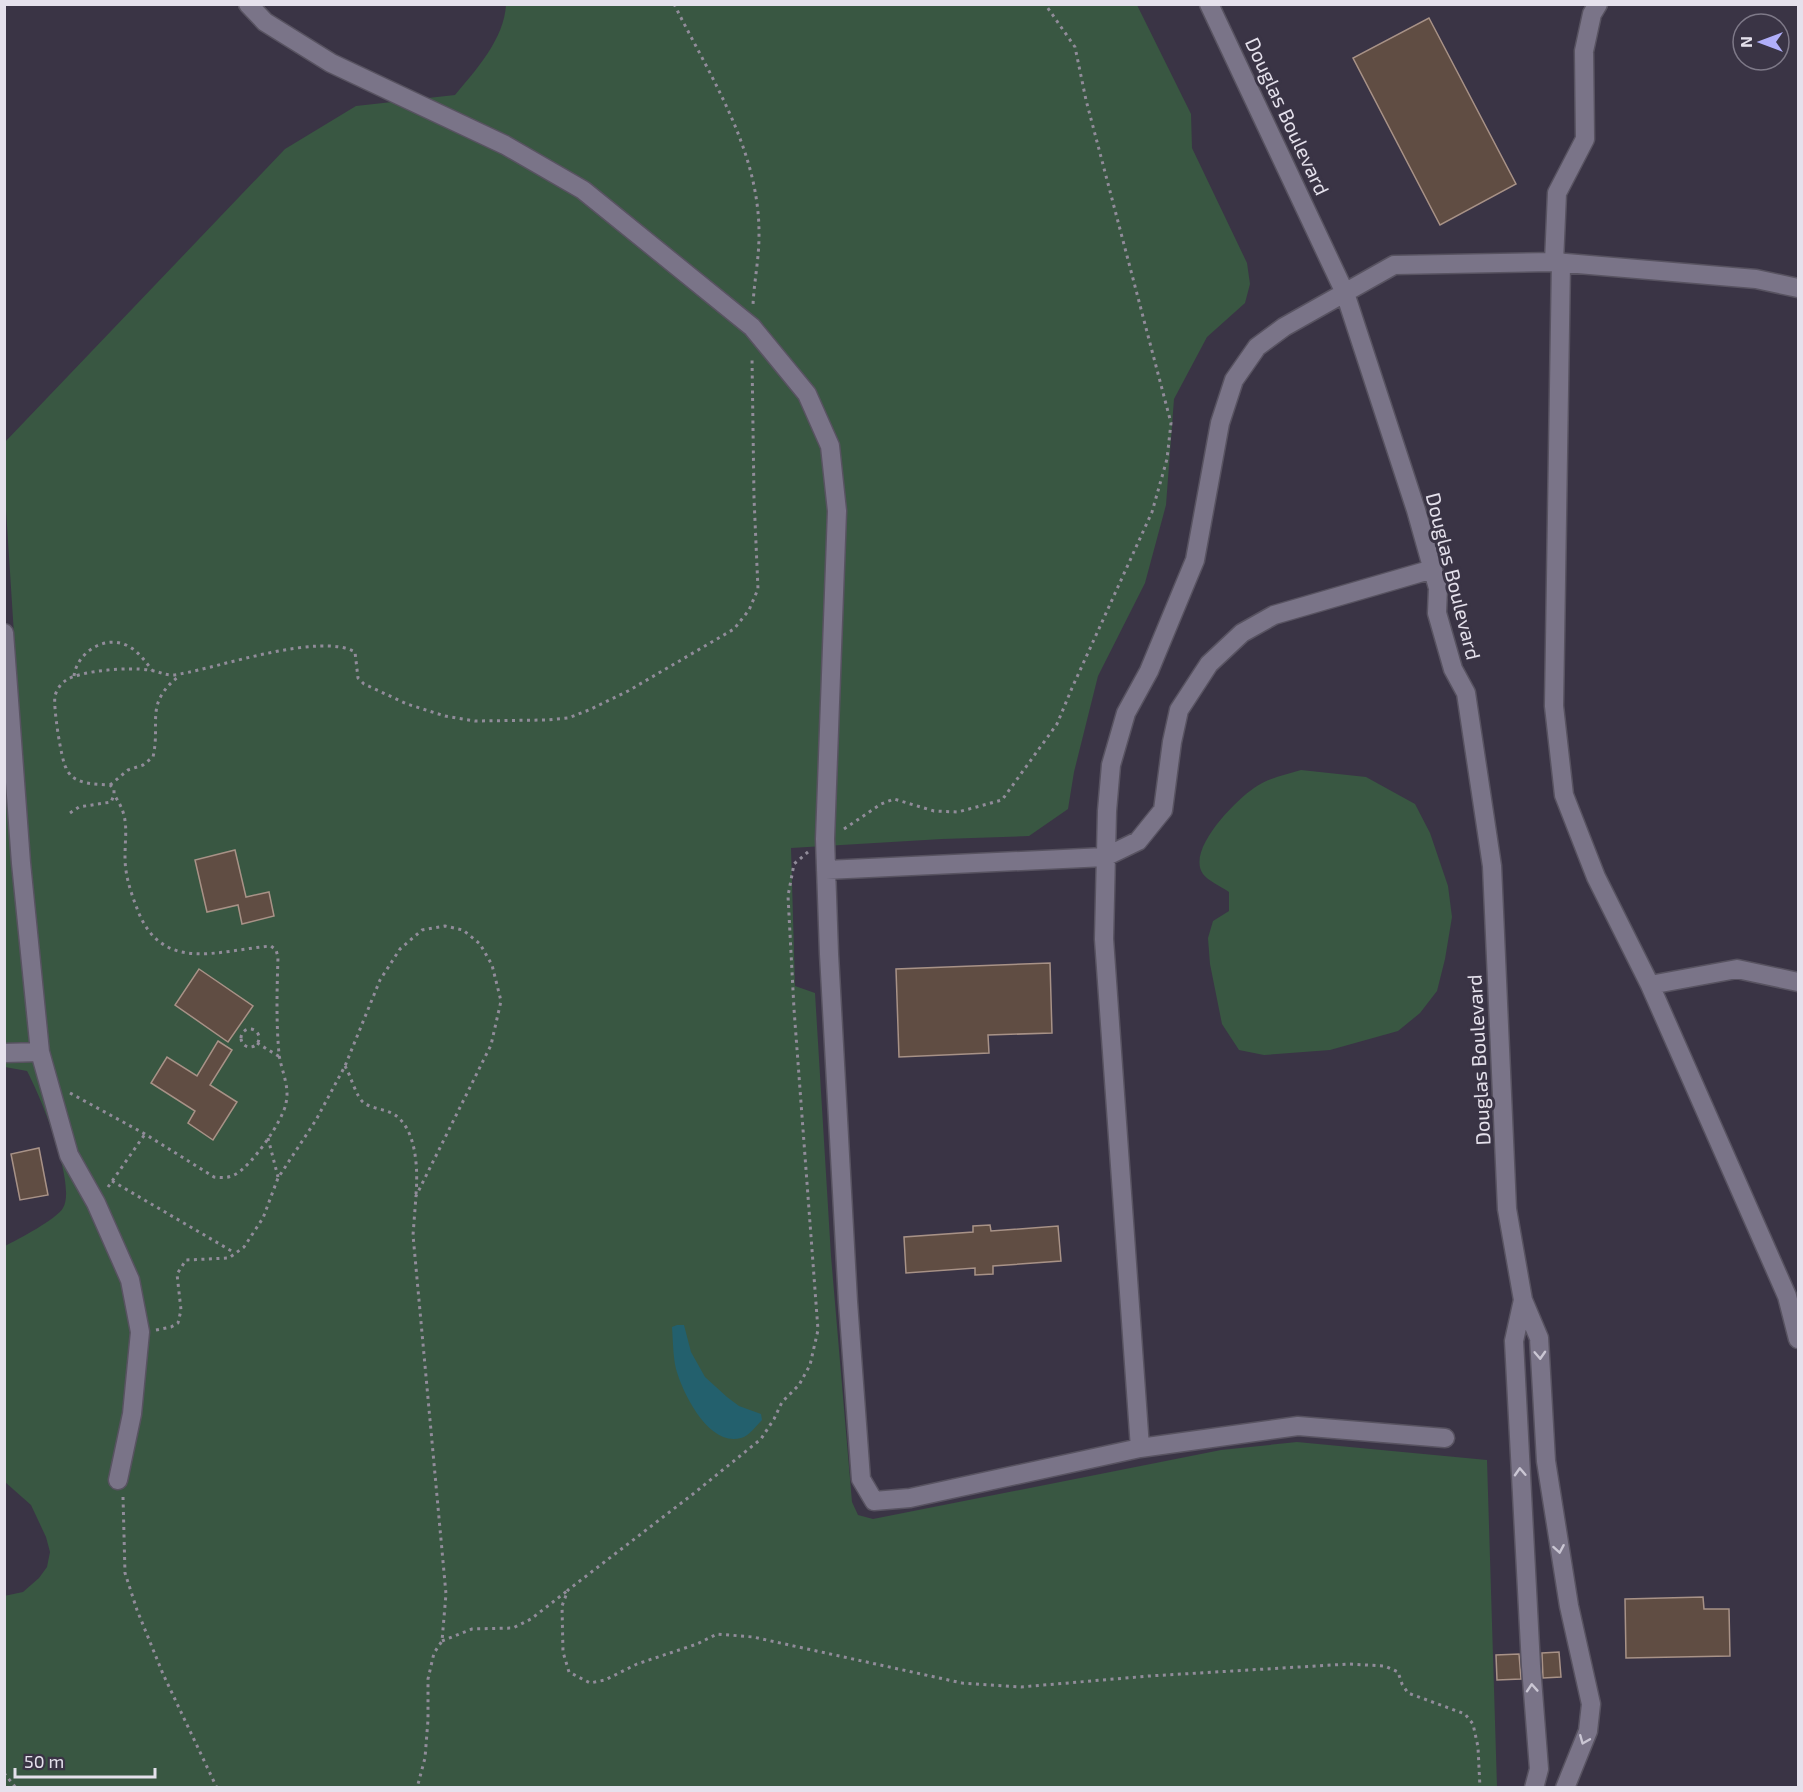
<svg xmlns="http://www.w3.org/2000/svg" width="1803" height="1792" font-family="'Exo 2',sans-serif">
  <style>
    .green { fill: #395742 }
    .water { fill: #23606d }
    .building { fill: #604d43; stroke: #a89287; stroke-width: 1.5 }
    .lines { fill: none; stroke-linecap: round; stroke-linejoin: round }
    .minor-casing { stroke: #585361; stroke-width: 21 }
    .path { stroke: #918c9a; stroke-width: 3; stroke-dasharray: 3 4.5; stroke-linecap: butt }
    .minor { stroke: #7a7488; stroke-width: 18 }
    .oneway { stroke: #cac6d3 }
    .labels { text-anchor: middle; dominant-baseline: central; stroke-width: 6; stroke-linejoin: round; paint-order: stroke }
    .street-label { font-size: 20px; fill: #e5e1ec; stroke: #3a3445 }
  </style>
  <rect width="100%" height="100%" fill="#3a3445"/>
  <path class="green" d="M 506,5 L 1137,5 L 1191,114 L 1192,148 L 1247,263 L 1250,284 L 1245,303 L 1207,337 L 1174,399 L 1166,505 L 1145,583 L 1098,676 L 1074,772 L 1068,809 L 1029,836 L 942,839 L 791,848 L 795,986 L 815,993 L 831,1256 L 852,1502 L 858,1515 L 873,1519 L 1221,1450 L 1297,1442 L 1487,1460 L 1497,1787 L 5,1787 L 4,1596 L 23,1592 L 39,1578 L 47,1567 L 50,1552 L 46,1537 L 31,1505 L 5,1482 L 5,1246 C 17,1240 57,1219 63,1208 C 77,1185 40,1095 27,1071 L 5,1067 L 4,700 L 18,697 L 5,494 L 5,442 L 285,149 L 356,106 L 455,95 C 476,70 504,39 506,5 Z
    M 1301,770 L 1366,777 L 1415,804 L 1430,833 L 1448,886 L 1452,917 L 1445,959 L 1437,991 L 1420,1013 L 1398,1031 L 1330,1050 L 1264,1055 L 1239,1050 L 1222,1024 L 1210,964 L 1208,938 L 1213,921 L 1229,911 L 1229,892 C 1222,887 1207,880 1203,874 C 1186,850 1235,801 1254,788 C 1268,778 1285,775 1301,770 Z"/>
  <path class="water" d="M 677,1325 L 684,1325 L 691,1352 L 705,1377 L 727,1397 L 739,1406 L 761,1414 L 762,1420 C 756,1426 749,1436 741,1438 C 709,1447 683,1394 676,1369 C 673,1356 673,1341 672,1327 Z"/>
  <path class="building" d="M 1429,18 L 1516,184 L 1440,225 L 1353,58 Z
    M 235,850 L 246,897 L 269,892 L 274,916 L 242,924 L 238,905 L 207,912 L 195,860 Z
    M 1050,963 L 1052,1033 L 988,1035 L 989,1053 L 899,1057 L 896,969 Z
    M 199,969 L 253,1006 L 228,1042 L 175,1005 Z
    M 218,1041 L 232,1050 L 210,1085 L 237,1102 L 213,1140 L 188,1123 L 195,1111 L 151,1083 L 167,1057 L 197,1076 Z
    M 39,1148 L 48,1195 L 20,1200 L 11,1154 Z
    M 990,1225 L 991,1231 L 1058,1226 L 1061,1261 L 993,1266 L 993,1274 L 975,1275 L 975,1268 L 906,1273 L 904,1237 L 973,1232 L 973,1226 Z
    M 1703,1597 L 1704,1609 L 1729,1609 L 1730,1656 L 1626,1658 L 1625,1599 Z
    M 1559,1652 L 1561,1677 L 1543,1678 L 1542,1653 Z
    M 1519,1654 L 1521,1679 L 1497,1680 L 1496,1655 Z"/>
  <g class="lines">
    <defs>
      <path id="minor" d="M 248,4 L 265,22 L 331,63 L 505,145 L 583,190 L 752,327 L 807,394 L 830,446 L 837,511 L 825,839 L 829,954 L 848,1302 L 861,1479 L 874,1501 L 910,1498 L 1140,1448 L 1298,1426 L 1445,1438
        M 1209,4 L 1345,293 L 1416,510 L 1438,588 L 1437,613 L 1453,669 L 1466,693 L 1492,866 L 1507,1209 L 1523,1300 L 1539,1338 L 1546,1461 L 1569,1606 L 1591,1704 L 1588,1731 L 1565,1788
        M 1554,262 L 1557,193 L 1585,139 L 1584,51 L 1592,14 L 1598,4
        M 1561,262 L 1554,706 L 1564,795 L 1596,877 L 1650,985 L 1787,1296 L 1798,1339
        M 4,633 L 21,863 L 40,1052 L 69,1155 L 96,1203 L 130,1280 L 140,1332 L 132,1414 L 118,1480
        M 826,870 L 1105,857 L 1138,841 L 1163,810 L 1172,742 L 1179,710 L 1209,664 L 1242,633 L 1274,615 L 1433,569
        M 1650,985 L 1737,969 L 1798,982
        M 4,1053 L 40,1052
        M 1523,1300 L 1514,1341 L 1531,1666 L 1539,1769 L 1534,1788
        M 1140,1448 L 1104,939 L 1107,811 L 1111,765 L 1126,713 L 1149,671 L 1195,560 L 1220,423 L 1234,380 L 1257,347 L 1284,327 L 1394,265 L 1554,262 L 1756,279 L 1798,288"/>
    </defs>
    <use href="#minor" class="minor-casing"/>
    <path class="path" d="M 674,4 C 711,78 760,151 759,236 C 759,259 754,282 753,305
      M 74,676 C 77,652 106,634 128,646 C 138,651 145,661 152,670
      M 110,785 L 128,770 L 143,765 L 153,757 C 161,721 144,704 179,676
      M 70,813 L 79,807 L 111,802 L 114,795 L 114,789 L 110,785 C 96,784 83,785 71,776 C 70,774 66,770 66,768 C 61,759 53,706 55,696 C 56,691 61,683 65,681 C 79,670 131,667 149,670 C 162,672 166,677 180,674 C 220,667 320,632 355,652 L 358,678 L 364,684 L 407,704 L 445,716 L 475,721 L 546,720 L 568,718 L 589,710 L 628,691 L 734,629 L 749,610 L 758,589 L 754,498 L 752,357
      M 844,829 L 881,804 L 894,799 L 934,811 L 958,812 L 1002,800 L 1057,724 L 1072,688 L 1152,512 L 1167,459 L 1171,423 L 1086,100 L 1075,47 L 1045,4
      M 808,852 L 794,864 L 788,896 L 794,1009 L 818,1330 L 810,1365 L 799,1385 L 782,1402 L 774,1419 L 761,1439 L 693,1494 L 568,1590 L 562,1606 L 563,1652 L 569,1672 L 590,1683 L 605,1680 L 637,1664 L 697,1644 L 717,1634 L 753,1637 L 962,1683 L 1021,1687 L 1149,1676 L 1349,1664 L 1385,1666 L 1398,1672 L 1402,1684 L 1408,1693 L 1465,1714 L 1473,1724 L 1478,1747 L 1480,1788
      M241 1038a9 9 0 1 1 18 0a9 9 0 1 1-18 0Z
      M 257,1043 L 280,1057
      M 345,1066 C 351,1076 356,1097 364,1103 C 373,1109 386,1109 395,1115 C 417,1130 418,1171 416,1194
      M 70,1093 L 145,1134 L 214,1177 C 223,1178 229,1178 236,1174 C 252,1165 283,1121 286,1103 C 290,1086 281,1070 279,1054 C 276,1021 277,989 278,957 L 276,950 L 271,946 C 219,950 163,974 138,911 C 131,893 125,876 125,857 C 125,832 130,817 114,795
      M 268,1138 L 278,1177
      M 112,1181 L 235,1253
      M 108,1187 L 145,1134
      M 156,1330 L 171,1327 L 178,1323 L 181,1310 L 177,1274 L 186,1260 L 229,1258 L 244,1247 L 263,1218 L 278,1178 L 316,1120 L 345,1066 L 380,980 L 400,949 L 422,930 L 445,926 L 463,930 L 480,944 L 492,965 L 501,1001 L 491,1045 L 416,1196 L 413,1235 L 446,1594 L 442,1641 L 434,1653 L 428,1679 L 428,1720 L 425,1758 L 417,1788
      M 123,1497 L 125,1573 L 137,1610 L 163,1674 L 217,1788
      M 442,1641 L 472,1629 L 513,1628 L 531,1619 L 567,1591
      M 4,1773 L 16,1788"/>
    <use href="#minor" class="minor"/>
  </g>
  <defs><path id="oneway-chevron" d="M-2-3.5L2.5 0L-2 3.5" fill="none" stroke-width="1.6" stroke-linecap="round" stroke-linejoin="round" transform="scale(1.5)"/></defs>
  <g class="oneway">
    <use href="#oneway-chevron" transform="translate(1540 1355) rotate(87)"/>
    <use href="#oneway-chevron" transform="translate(1520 1472) rotate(-93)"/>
    <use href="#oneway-chevron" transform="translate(1559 1549) rotate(80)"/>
    <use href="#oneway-chevron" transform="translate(1532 1688) rotate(-94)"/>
    <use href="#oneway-chevron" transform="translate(1584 1740) rotate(112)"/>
  </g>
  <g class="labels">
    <g class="street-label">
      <text transform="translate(1288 116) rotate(65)">Douglas Boulevard</text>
      <text transform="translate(1454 576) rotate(76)">Douglas Boulevard</text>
      <text transform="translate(1478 1060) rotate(-93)">Douglas Boulevard</text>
    </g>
  </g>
  <rect width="1803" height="1792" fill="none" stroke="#e5e1ec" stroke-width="12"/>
  <g transform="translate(1761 42) rotate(270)"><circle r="28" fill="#3a3445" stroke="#7e7988" stroke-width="1.5"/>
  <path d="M0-4.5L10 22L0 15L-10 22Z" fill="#b0aefa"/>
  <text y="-9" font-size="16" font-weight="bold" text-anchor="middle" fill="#e5e1ec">N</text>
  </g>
  <path d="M15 1768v9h140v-9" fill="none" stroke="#e5e1ec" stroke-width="3"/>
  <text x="24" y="1768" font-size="18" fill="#e5e1ec" stroke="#3a3445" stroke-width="4.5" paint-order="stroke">50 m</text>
</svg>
